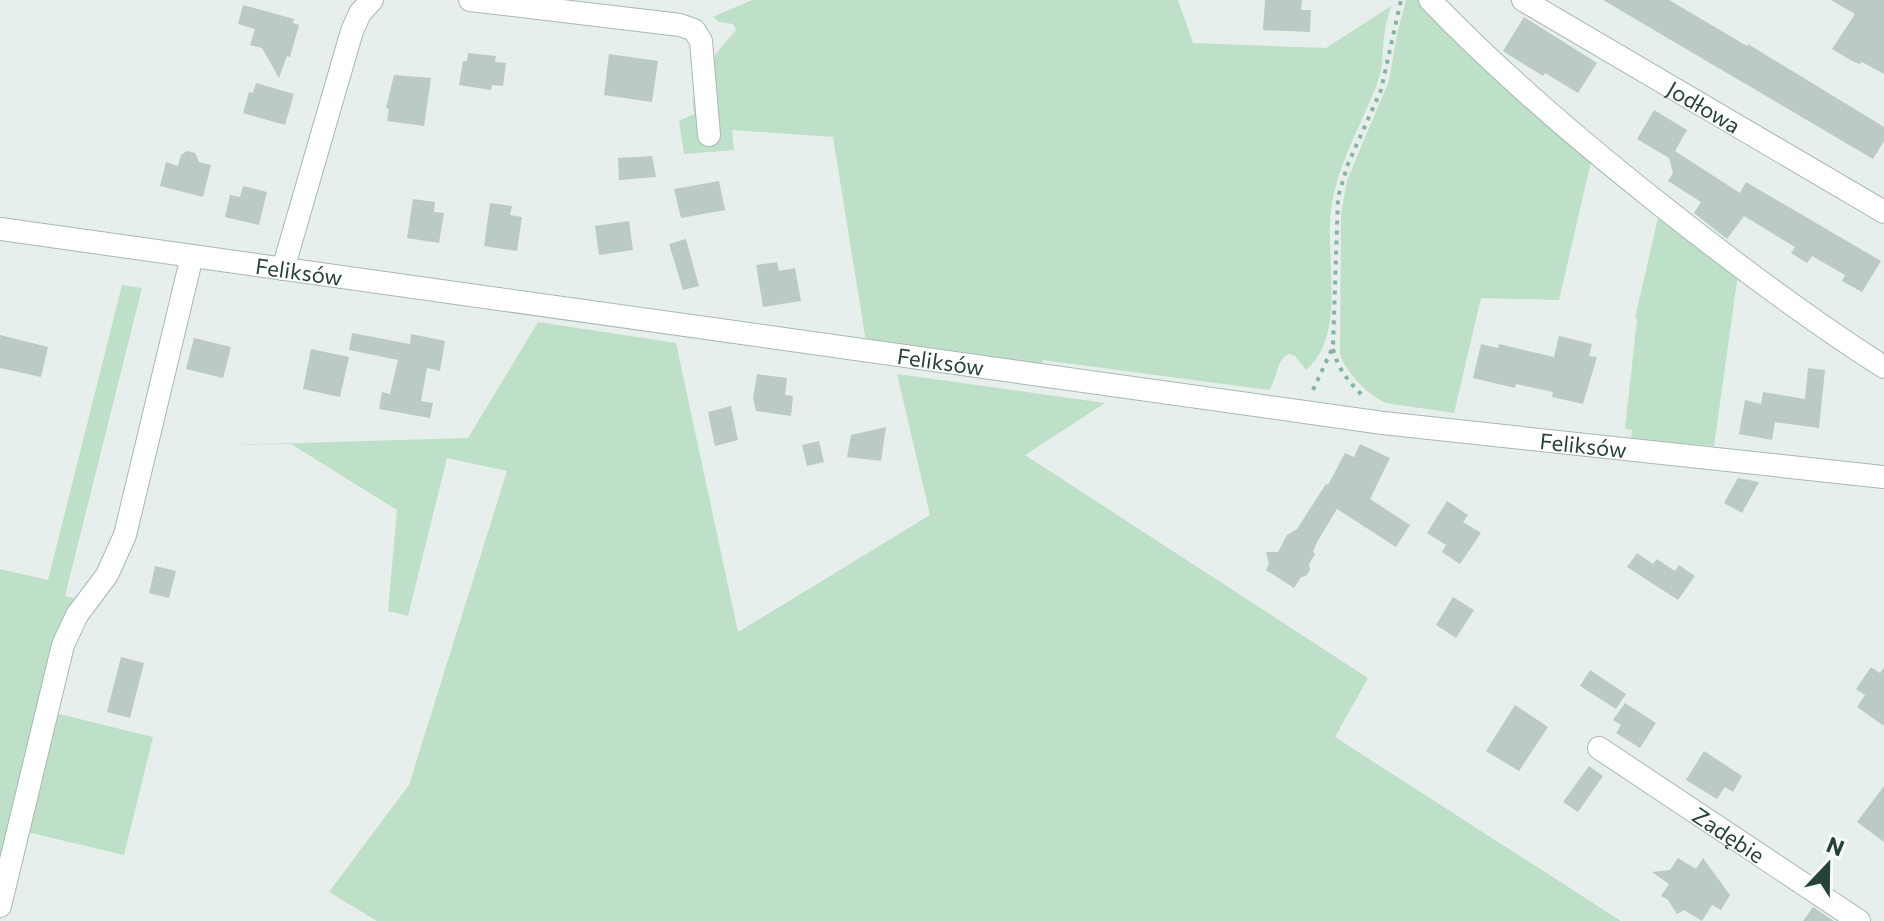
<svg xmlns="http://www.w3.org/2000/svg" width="1884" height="921" font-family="Commissioner,sans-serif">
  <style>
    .green { fill: #bfe0c8 }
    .building { fill: #bbcac4 }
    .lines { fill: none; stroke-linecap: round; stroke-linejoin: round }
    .minor-casing { stroke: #a8b8b2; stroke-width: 24 }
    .path { stroke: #86b3a5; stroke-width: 4; stroke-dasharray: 4 6; stroke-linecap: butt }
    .minor { stroke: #fff; stroke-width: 22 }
    .labels { text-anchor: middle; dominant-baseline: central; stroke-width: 7; stroke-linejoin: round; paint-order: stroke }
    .street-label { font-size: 22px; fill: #24423a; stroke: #f7fbf9 }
  </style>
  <rect width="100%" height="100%" fill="#e6efeb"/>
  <path class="green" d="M 752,0 L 1178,0 L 1193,43 L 1326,48 L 1391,6 C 1389,14 1386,22 1385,30 C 1382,46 1384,63 1379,78 C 1363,124 1337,162 1331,211 C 1325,258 1347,336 1306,370 L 1295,356 L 1289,354 C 1275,361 1278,378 1269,390 L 1042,360 L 1043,367 L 866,342 L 833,137 L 732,130 L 734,150 L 684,154 L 679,121 L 694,114 L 692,95 L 695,104 L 702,110 L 715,55 L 736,30 L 733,24 L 719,22 L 713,17 Z
    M 1406,0 L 1418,0 L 1483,62 L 1592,157 L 1559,300 L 1481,298 L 1454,413 L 1386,403 C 1367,394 1348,375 1340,355 L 1341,214 L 1347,180 L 1389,81 L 1397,34 Z
    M 1660,209 L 1738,274 L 1714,446 L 1631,439 L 1632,430 L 1625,429 L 1637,319 L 1635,318 Z
    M 122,285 L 142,288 L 65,596 L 81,600 L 0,882 L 0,569 L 48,580 Z
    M 538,322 L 676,343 L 738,632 L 930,515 L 897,374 L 1105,403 L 1025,455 L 1368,678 L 1335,737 L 1621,921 L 377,921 L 329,892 L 409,785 L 507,471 L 447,458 L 408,616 L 388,611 L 397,510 L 291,444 L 224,445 L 468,438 Z
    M 55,713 L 153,737 L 124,855 L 27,832 Z"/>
  <path class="building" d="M 1265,0 L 1302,0 L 1301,10 L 1311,10 L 1310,32 L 1263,30 Z
    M 1603,0 L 1669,0 L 1747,46 L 1748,44 L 1884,127 L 1884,141 L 1873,159 Z
    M 1831,0 L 1884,0 L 1884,74 L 1862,62 L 1860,64 L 1854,62 L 1832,49 L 1855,14 Z
    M 243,5 L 294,19 L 293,23 L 299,25 L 290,57 L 287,56 L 279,78 L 262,48 L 250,45 L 255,29 L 238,24 Z
    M 1524,17 L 1597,63 L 1578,93 L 1545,73 L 1543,76 L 1503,51 Z
    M 468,53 L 496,56 L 495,62 L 506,63 L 503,86 L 492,85 L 491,90 L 459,85 L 463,61 L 467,61 Z
    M 609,54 L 658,61 L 652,102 L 604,95 Z
    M 394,75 L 431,78 L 424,126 L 387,121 L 389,109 L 386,108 Z
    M 256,83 L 294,94 L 285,125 L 243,113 L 249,92 L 253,93 Z
    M 1654,110 L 1687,130 L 1675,151 L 1740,193 L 1746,182 L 1881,261 L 1862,292 L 1842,281 L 1845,275 L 1812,256 L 1807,263 L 1791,253 L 1795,247 L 1744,216 L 1727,239 L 1694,213 L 1701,202 L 1668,181 L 1673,173 L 1669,158 L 1637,139 Z
    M 187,151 L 195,153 L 199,162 L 211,165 L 203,197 L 160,186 L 166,162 L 178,166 L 181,155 Z
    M 652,156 L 656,177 L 619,180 L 618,158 Z
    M 719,181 L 725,210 L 681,218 L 674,189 Z
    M 243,186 L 267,192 L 259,225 L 225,217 L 230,195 L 240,197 Z
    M 413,199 L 435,202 L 434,212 L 444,213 L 439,243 L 407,238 Z
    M 490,203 L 512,206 L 510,215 L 522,217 L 517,251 L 484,246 Z
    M 629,221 L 633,250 L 599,255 L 595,226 Z
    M 686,239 L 699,286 L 683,290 L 669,244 Z
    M 777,262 L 779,271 L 795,268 L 801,301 L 763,307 L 756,265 Z
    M 352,333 L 410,344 L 411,334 L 445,341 L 440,371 L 427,368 L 421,401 L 433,403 L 430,418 L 379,409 L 382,392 L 390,394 L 398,360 L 349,350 Z
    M 0,335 L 48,347 L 41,377 L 0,368 Z
    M 1559,336 L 1592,344 L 1589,356 L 1597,357 L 1583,404 L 1552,397 L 1553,392 L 1516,384 L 1515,388 L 1473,378 L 1481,344 L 1498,348 L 1499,344 L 1554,357 Z
    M 194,338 L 231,347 L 223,378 L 186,369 Z
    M 311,349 L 349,357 L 340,397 L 303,389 Z
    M 1808,368 L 1825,370 L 1819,428 L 1775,422 L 1772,440 L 1739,434 L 1745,400 L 1761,404 L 1763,392 L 1805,399 Z
    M 757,374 L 787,378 L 785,395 L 793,396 L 791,416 L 756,411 L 753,398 Z
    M 731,406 L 738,440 L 715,446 L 708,412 Z
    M 886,427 L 881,461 L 847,457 L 851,435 Z
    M 819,441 L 824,462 L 807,466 L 802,445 Z
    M 1360,444 L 1390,458 L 1370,499 L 1410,525 L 1396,547 L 1337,509 L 1317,542 L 1313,552 L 1315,554 L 1309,564 L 1310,570 L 1306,576 L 1301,577 L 1294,588 L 1266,570 L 1269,564 L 1266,552 L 1278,552 L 1287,535 L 1297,529 L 1326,484 L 1328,485 L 1345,453 L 1354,457 Z
    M 1738,478 L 1759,482 L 1742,513 L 1724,503 Z
    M 1447,501 L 1468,515 L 1463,522 L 1481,533 L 1460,564 L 1442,552 L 1446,545 L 1427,533 Z
    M 1637,553 L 1653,564 L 1657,559 L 1675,571 L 1679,565 L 1695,576 L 1678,600 L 1627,567 Z
    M 155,566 L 176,571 L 169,598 L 149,593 Z
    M 1453,597 L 1474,610 L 1456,638 L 1436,625 Z
    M 121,657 L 144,663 L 130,718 L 107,712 Z
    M 1871,667 L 1880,673 L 1884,668 L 1884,726 L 1857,707 L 1865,695 L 1856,689 Z
    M 1590,670 L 1626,694 L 1616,709 L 1580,686 Z
    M 1625,703 L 1656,723 L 1640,748 L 1616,733 L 1621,725 L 1613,720 Z
    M 1515,705 L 1548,727 L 1519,771 L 1486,751 Z
    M 1704,751 L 1742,776 L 1733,792 L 1725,787 L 1717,799 L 1686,780 Z
    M 1589,766 L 1603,776 L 1578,812 L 1563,802 Z
    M 1884,786 L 1884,842 L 1857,822 Z
    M 1678,858 L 1696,869 L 1703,858 L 1730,895 L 1721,910 L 1712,905 L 1702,921 L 1684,910 L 1677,914 L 1668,900 L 1661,896 L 1669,884 L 1652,872 L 1670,870 Z
    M 1813,907 L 1834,921 L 1803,921 Z"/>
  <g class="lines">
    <defs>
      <g id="minor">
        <path d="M 470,0 L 680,25 L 694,30 L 701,41 L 709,135"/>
        <path d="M 1430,0 C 1502,75 1581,142 1662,206 C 1734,263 1807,318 1884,367"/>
        <path id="s1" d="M 1523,0 L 1884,212"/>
        <path id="s2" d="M 0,229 L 1383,423 L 1884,477"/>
        <path d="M 283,269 L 352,31 L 360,13 L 372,0"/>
        <path id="s3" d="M 1599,748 L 1859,921"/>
        <path d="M 0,906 L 63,645 L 77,615 L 107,575 L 125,535 L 192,256"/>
      </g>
    </defs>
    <use href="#minor" class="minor-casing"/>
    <path class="path" d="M 1333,349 C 1338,370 1350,383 1365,398
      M 1313,390 L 1333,347 L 1338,197 L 1348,164 L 1381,90 L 1401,0"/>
    <use href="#minor" class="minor"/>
  </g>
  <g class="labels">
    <g class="street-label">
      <text stroke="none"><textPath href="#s1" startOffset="210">Jodłowa</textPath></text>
      <text stroke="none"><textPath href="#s2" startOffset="302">Feliksów</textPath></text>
      <text stroke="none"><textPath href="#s2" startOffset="950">Feliksów</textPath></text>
      <text stroke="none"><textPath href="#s2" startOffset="1598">Feliksów</textPath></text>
      <text stroke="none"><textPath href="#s3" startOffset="156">Zadębie</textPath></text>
    </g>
  </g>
  <g transform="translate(1828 865) rotate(22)" stroke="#f7fbf9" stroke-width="6" paint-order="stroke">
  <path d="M0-6L14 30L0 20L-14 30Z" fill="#24423a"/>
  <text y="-12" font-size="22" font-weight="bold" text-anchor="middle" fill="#24423a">N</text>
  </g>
</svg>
